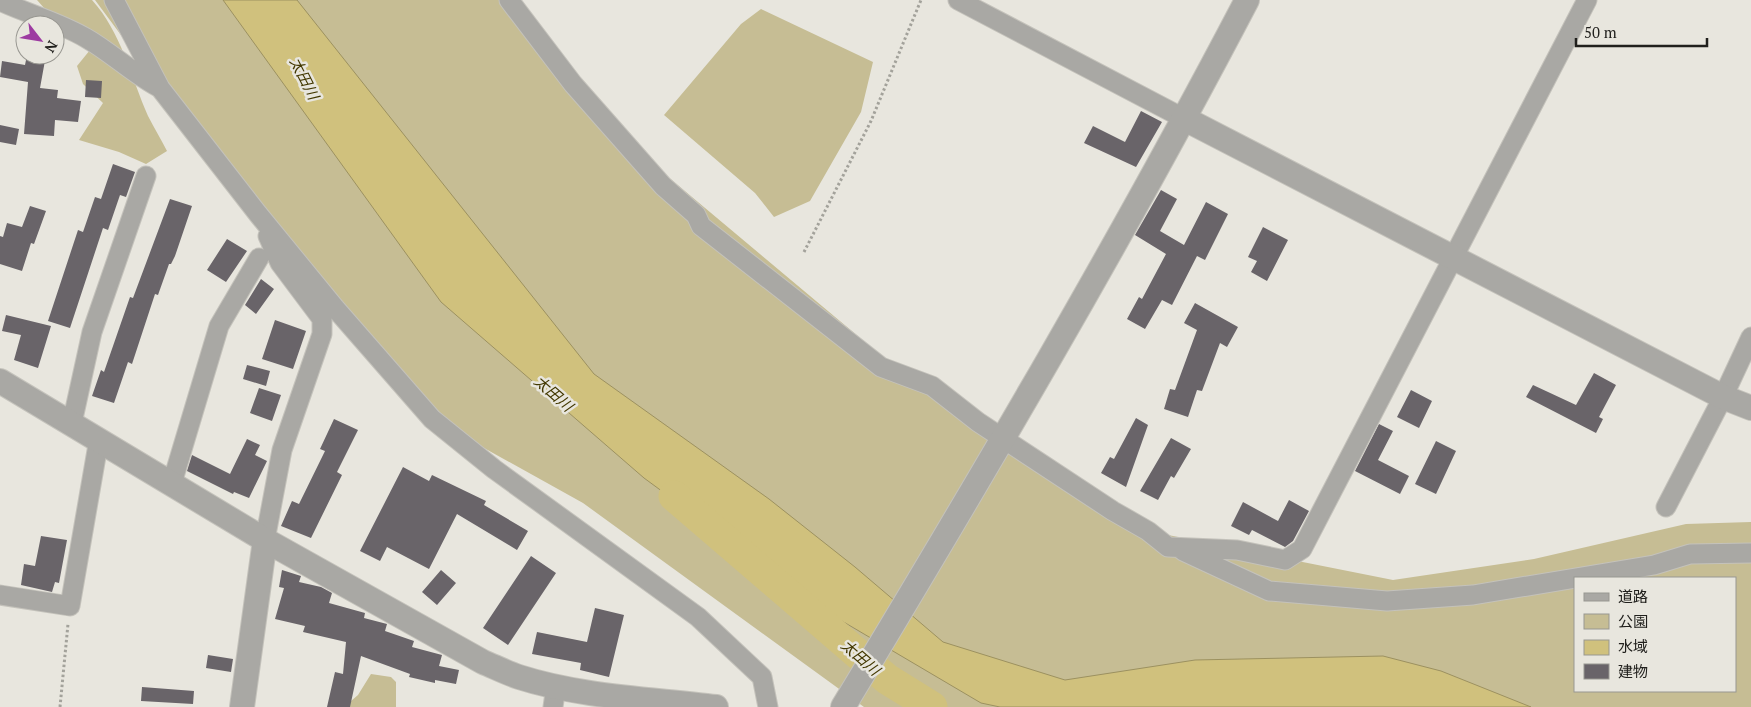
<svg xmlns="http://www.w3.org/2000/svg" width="1751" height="707" font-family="'PT Serif','Noto Sans JP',serif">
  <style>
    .green { fill: #c6bd94; fill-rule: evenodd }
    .water { fill: #d0c17d; stroke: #9c9160 }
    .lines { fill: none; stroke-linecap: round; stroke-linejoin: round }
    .river { stroke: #d0c17d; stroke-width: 31 }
    .building { fill: #696469 }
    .minor-casing { stroke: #c4c2bb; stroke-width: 21 }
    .tertiary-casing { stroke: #c4c2bb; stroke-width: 26 }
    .path { stroke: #a3a29b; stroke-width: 3; stroke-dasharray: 2.5 2.5; stroke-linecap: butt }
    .minor { stroke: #a9a8a4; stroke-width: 19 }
    .tertiary { stroke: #a9a8a4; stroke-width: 24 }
    .labels { text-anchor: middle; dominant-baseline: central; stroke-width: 5; stroke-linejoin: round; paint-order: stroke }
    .water-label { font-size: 15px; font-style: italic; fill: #433800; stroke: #e8e6de }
  </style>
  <rect width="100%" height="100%" fill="#e8e6de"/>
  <path class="green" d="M 37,0 L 92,0 C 121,32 131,77 148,116 C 154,128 161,139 167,151 L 146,164 L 119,152 L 79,140 L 103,103 L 83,84 L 77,66 L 90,50 L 60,26 Z
    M 95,0 L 517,0 L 618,135 L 921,389 L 1148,531 L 1393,580 L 1534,559 L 1686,524 L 1751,522 L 1751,707 L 864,707 L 583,503 L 432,419 L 195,135 ZM 1575,578 L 1735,578 L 1735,691 L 1575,691 Z
    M 761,9 L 873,62 L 861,112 L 810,201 L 774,217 L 755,193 L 664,115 L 741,24 Z
    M 371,674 L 391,677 L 396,682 L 396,707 L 344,707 L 358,695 Z"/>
  <path class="water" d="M 223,0 L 297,0 L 594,374 L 769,499 L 855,567 L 943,642 L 1065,680 L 1195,660 L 1383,656 L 1441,671 L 1531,707 L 1000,707 L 981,703 L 825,611 L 644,478 L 441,302 Z"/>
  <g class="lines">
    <path class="river" d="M 674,496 L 887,679 L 932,707"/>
  </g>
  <path class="building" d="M 27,55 L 46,55 L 40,88 L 58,90 L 57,98 L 81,101 L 78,122 L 55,120 L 54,136 L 24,134 L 28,82 L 0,77 L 2,61 L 25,65 Z
    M 86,80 L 102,81 L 101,98 L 85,97 Z
    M 1141,111 L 1162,122 L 1136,167 L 1084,143 L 1093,126 L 1125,142 Z
    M 0,125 L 19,129 L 16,145 L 0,142 Z
    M 113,164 L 135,172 L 126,197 L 120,195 L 108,230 L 103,228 L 70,328 L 48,321 L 78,230 L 83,232 L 95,197 L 101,199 Z
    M 1161,190 L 1177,199 L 1160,231 L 1184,245 L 1206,202 L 1228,214 L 1205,260 L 1197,256 L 1172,305 L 1162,300 L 1145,329 L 1127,319 L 1139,297 L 1142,299 L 1166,254 L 1135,235 Z
    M 170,199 L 192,206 L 175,256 L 171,264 L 169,264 L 158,295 L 155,294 L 132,364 L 128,362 L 114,403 L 92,396 L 101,370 L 104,372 L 130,297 L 133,298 Z
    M 30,206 L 46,211 L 34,244 L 31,243 L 22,271 L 0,264 L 0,236 L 3,237 L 7,223 L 22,227 Z
    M 1263,227 L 1288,240 L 1267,281 L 1251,272 L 1257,261 L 1248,257 Z
    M 227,239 L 247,251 L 226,282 L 207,270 Z
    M 261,279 L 274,289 L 256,314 L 245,305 Z
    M 1195,303 L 1238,327 L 1227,347 L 1220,343 L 1202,391 L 1197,390 L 1188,417 L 1164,409 L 1170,389 L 1175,390 L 1197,330 L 1184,323 Z
    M 6,315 L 51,326 L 38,368 L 14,360 L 21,335 L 2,331 Z
    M 275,320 L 306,331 L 293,369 L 262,359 Z
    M 247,365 L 270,371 L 266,386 L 243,379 Z
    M 1594,373 L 1616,385 L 1599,417 L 1603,419 L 1596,433 L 1526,397 L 1533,385 L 1576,405 Z
    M 259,388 L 281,395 L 272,421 L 250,413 Z
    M 1411,390 L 1432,401 L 1419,428 L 1397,417 Z
    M 1136,418 L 1148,425 L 1126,487 L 1101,473 L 1110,457 L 1114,459 Z
    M 334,419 L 358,430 L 337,472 L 342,475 L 311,538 L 281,526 L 292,501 L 299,504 L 325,451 L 320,449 Z
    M 1379,424 L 1393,431 L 1378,460 L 1409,476 L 1400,494 L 1355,471 Z
    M 1171,438 L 1191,449 L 1174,478 L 1171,476 L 1158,500 L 1140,491 Z
    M 247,439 L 260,445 L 255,455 L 267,461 L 249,498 L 234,492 L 233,494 L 187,471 L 192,455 L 230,474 Z
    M 1436,441 L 1456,451 L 1436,494 L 1415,484 Z
    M 403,467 L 429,481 L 432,475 L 486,501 L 484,505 L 528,531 L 517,550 L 457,514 L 429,569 L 387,547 L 380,561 L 360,551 Z
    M 1289,500 L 1309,511 L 1293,541 L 1285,547 L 1252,530 L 1249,535 L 1231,526 L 1243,502 L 1278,521 Z
    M 41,536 L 67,540 L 59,583 L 55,582 L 52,592 L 21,585 L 24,564 L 35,566 Z
    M 531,556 L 556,573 L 508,645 L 483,628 Z
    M 282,570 L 301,576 L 299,582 L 321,587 L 332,593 L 329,603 L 365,613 L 364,618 L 387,624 L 385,631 L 414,641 L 412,647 L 442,655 L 439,666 L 459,670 L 456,684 L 435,680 L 435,683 L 409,677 L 410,674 L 361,656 L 350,707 L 327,707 L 335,672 L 343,674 L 346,642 L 303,632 L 305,626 L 275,619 L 284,588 L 279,587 Z
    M 441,570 L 456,583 L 437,605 L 422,592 Z
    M 595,608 L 624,615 L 609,677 L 580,670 L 581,663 L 532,654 L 537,632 L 587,642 Z
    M 208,655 L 233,659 L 231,672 L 206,668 Z
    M 142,687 L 194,691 L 193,704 L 141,701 Z"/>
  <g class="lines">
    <defs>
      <path id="minor" d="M 114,0 L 160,88 L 258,214 L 335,308 L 432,419 L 494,469 L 698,617 L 762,677 L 768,707
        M 509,0 L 573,84 L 663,186 L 696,215 L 701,226 L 881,367 L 932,386 L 978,422 L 1113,511 L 1148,531 L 1168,547 L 1237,550 L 1285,560 L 1302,549 L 1587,0
        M 958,0 L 1185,119
        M 0,1 C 28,14 59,22 86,38 C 112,53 133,74 160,88
        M 72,423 L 92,332 L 146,176
        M 172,483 L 219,326 L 259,258
        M 1666,507 L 1723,397 L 1751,337
        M 265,540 L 282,450 L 322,334 L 322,319 L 280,263 L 268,236
        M 1183,551 L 1269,591 L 1387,601 L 1473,595 L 1654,565 L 1690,554 L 1751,553
        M 0,595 L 70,606 L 99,439
        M 553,707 L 556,686"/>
      <path id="tertiary" d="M 1185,119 L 1723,397 L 1751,408
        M 0,381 L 265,540 L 483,662 C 495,667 507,673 519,677 C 581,697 651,699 716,707
        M 242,707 L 265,540
        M 843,707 C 983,475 1121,241 1247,0"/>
    </defs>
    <use href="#minor" class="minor-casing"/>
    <use href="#tertiary" class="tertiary-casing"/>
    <path class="path" d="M 804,252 L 871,121 L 921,0
      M 60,707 L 68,624"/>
    <use href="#minor" class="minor"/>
    <use href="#tertiary" class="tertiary"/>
  </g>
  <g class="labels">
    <g class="water-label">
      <text transform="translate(305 78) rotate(63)">太田川</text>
      <text transform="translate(554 393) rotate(41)">太田川</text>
      <text transform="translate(861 657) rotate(41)">太田川</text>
    </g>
  </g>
  <rect x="1574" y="577" width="162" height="115" fill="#e8e6de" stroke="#989791"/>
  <rect x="1584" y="593" width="25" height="8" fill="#a9a8a4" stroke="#989791"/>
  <text x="1618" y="602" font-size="15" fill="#21201d">道路</text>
  <rect x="1584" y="614" width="25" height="15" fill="#c6bd94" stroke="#989791"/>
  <text x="1618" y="627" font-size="15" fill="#21201d">公園</text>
  <rect x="1584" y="640" width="25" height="15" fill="#d0c17d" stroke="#989791"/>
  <text x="1618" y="652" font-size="15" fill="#21201d">水域</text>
  <rect x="1584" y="664" width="25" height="15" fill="#696469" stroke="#989791"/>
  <text x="1618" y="677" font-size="15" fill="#21201d">建物</text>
  <g transform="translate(40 40) rotate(121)"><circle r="24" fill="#e8e6de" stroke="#989791"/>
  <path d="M0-4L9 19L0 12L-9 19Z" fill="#9d3ba1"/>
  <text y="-8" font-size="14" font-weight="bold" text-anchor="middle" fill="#21201d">N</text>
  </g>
  <path d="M1576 38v8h131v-8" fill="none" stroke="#21201d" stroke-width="2.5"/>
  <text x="1584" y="38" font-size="15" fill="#21201d" stroke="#e8e6de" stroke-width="4" paint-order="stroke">50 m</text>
</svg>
